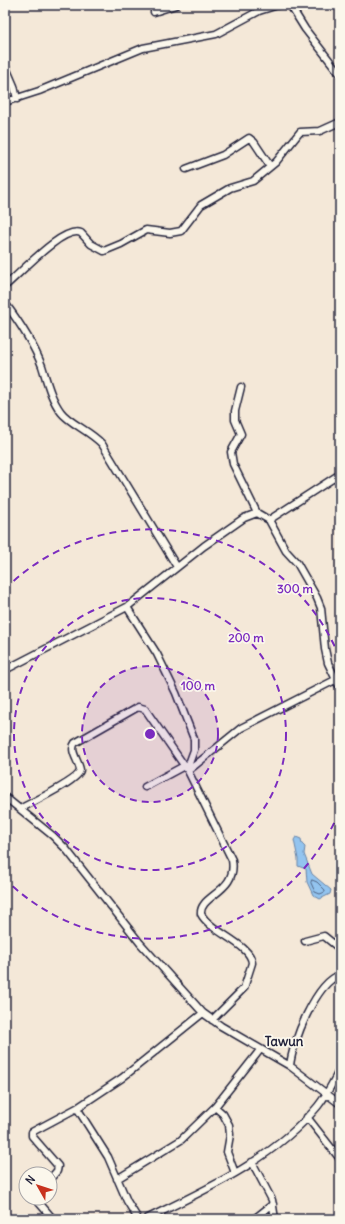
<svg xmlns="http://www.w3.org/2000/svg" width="345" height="1224" font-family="Delius,sans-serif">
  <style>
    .water { fill: #93c4ef; stroke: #6683a7 }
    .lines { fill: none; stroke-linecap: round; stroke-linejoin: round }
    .shore { stroke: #4f6383; stroke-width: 1 }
    .minor-casing { stroke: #22223b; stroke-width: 9 }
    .minor { stroke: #fbf7ec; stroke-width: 6 }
    .ring { fill: none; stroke: #7b2cbf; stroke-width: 2; stroke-dasharray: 7 5 }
    .labels { text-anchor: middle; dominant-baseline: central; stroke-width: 3.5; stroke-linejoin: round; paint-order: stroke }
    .quarter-label { font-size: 13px; font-weight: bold; fill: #22223b; stroke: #fbf7ec }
    .centre { fill: #7b2cbf; stroke: #fbf7ec; stroke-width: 2 }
    .ring-label { font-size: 12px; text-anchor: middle; font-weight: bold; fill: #7b2cbf; stroke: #fbf7ec; stroke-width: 3.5; stroke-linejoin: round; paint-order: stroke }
  </style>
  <rect width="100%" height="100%" fill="#f4e8d8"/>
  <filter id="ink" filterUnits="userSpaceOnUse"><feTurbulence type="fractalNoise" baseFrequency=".025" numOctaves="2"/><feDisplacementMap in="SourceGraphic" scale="8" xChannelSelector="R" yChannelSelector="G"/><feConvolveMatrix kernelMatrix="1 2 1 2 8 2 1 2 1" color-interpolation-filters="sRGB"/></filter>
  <g filter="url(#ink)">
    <path class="water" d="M 296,837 L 301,839 L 302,844 L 305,847 L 304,854 L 312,874 L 331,890 L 330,894 L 320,899 L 313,895 L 307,882 L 306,869 L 298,866 L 298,859 L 294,840 Z"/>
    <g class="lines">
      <path class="shore" d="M 312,880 L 317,882 L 325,890 L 325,892 L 320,894 L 315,892 L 311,883 Z"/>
      <defs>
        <path id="minor" d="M 290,5 L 305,29 L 340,74
          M 154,12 L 176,5
          M 5,65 L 14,86 L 17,99
          M 5,102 L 39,91 L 143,48 L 216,34 L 259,11 L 278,5
          M 186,169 L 223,155 L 249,138 L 254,142 L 270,166
          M 5,286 C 19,275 63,225 81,233 L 91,244 L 104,251 L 121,244 L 146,230 L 170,233 L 181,231 L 201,205 L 230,188 L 253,181 L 276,162 L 300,132 L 320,131 L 340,122
          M 5,303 C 20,323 33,343 42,366 C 47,382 51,399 61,412 C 69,423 90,431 102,444 L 177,567
          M 241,387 L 235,411 L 235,420 L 241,434 L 231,452 L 233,464 L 257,513
          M 269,520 L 340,474
          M 127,607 L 157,654 L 176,693 L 194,739 L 194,750 L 187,769
          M 5,670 L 127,607 L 204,546 L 244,518 L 257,513 L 269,520 L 286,551 L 297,563 L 317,598 L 321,608 L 325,649 L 328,663 L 340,688
          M 188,771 L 241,728 L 335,680
          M 145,787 L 184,766
          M 5,797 L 53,836 L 66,849 L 140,943 L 203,1013 L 221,1026 L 290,1066 L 340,1104
          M 20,809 C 30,803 80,780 80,770 C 79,761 69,751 75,743 L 138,707 L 145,709 L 188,771 L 232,860 C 238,892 199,895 201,914 C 210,932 251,944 252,963 L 244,988 L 212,1020
          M 305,941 L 324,936 L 340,949
          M 290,1066 C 292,1043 316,982 340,975
          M 215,1107 L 223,1114 L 229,1125 L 230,1135 L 227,1152 L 235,1173
          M 77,1108 L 108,1157 L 127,1201 L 138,1219
          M 307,1117 L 340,1159
          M 252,1162 L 272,1200 L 275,1219
          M 50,1179 L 57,1171 L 58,1166 L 32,1136 L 32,1132 L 77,1108 L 122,1078 L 203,1013
          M 117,1179 L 181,1140 L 215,1107 L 260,1050
          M 35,1198 L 53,1219
          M 146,1219 C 206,1190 274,1159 318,1106 C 327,1095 333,1082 340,1069
          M 254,1219 L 273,1204"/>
      </defs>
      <use href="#minor" class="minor-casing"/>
      <use href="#minor" class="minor"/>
    </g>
  </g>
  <circle cx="150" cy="734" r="68" fill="#7b2cbf" fill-opacity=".12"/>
  <g class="ring">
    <circle cx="150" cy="734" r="68"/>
    <circle cx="150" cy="734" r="136"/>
    <path d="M339 812A205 205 0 0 1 5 879M5 589A205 205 0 0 1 339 656"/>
  </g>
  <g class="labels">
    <g class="quarter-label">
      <text x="284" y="1041">Tawun</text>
    </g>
  </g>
  <circle cx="150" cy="734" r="6" class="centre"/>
  <g class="ring-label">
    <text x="295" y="593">300 m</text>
    <text x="246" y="642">200 m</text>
    <text x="198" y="690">100 m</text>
  </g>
  <rect width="345" height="1224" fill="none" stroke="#fbf7ec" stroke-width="20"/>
  <rect x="10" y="10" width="325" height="1204" fill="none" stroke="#22223b" stroke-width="1.5" filter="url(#ink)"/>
  <g transform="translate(38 1186) rotate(309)"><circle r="19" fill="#fbf7ec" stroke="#a4a2a5"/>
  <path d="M0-3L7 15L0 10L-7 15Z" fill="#c8321e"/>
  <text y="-6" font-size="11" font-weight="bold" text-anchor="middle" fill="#22223b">N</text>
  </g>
</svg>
